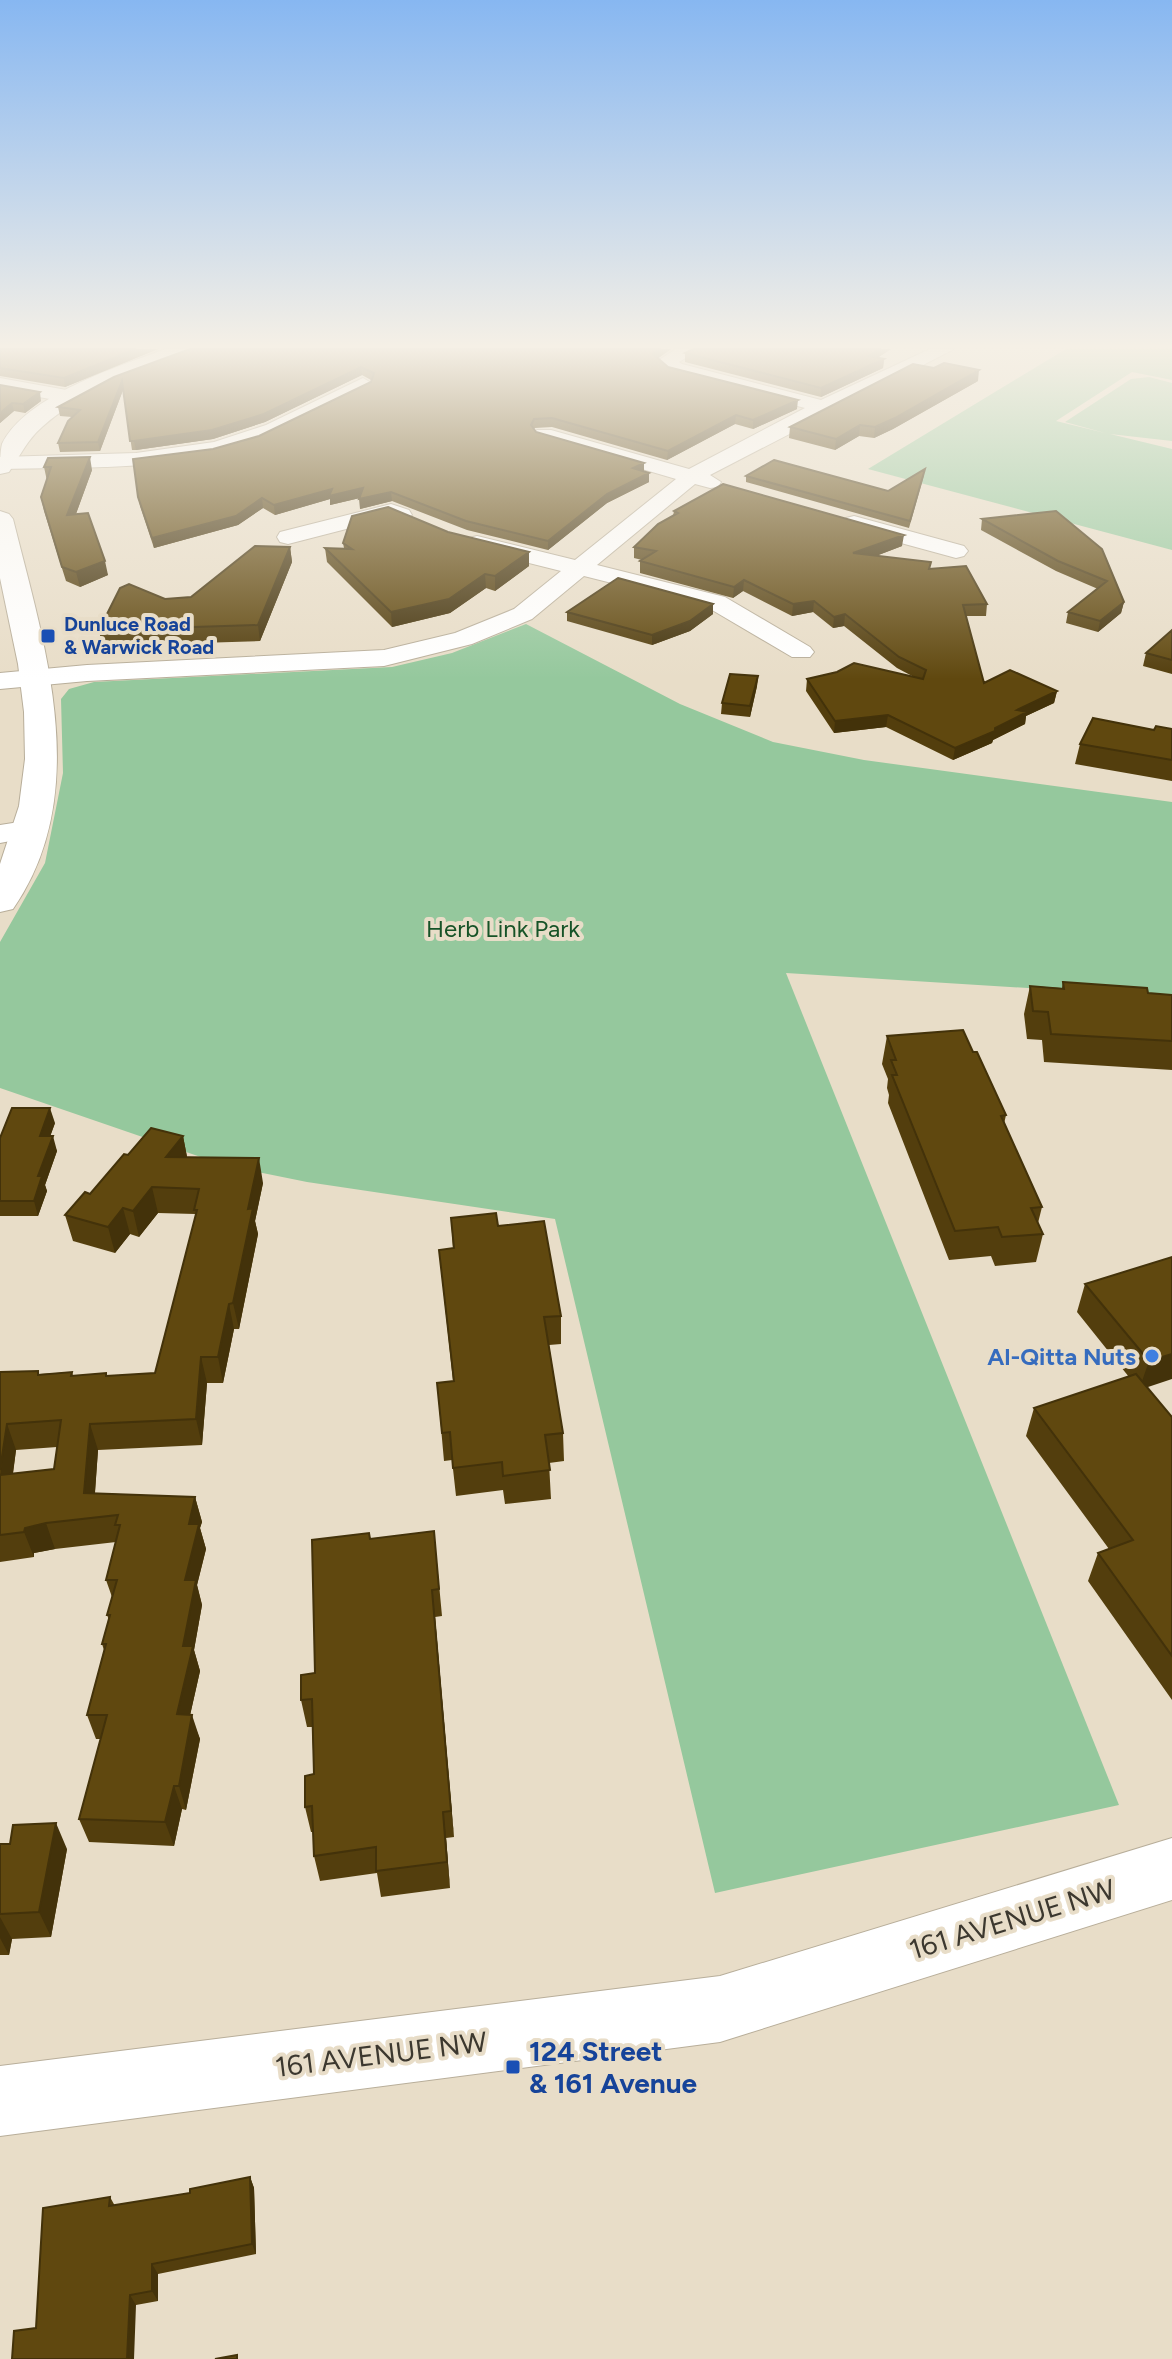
<svg xmlns="http://www.w3.org/2000/svg" width="1172" height="2359" font-family="Figtree,sans-serif">
  <style>
    .green { fill: #95c89d }
    .lines { fill: none; stroke-linecap: round; stroke-linejoin: round }
    .minor-casing { stroke: #b8ae9a; stroke-width: 2 }
    .tertiary-casing { stroke: #b8ae9a; stroke-width: 2 }
    .minor { fill: #fff; fill-rule: evenodd }
    .tertiary { fill: #fff; fill-rule: evenodd }
    .wall { fill: #533e0d; fill-rule: evenodd }
    .shaded-wall { fill: #43320a }
    .building { fill: #60480f; stroke: #43320a; stroke-width: 2 }
    .transit-dot { fill: #1a4fb4; stroke: #e8ddc8; stroke-width: 3 }
    .shop-dot { fill: #3f7fe0; stroke: #e8ddc8; stroke-width: 3 }
    .labels { text-anchor: middle; dominant-baseline: central; stroke-width: 8; stroke-linejoin: round; paint-order: stroke }
    .far-transit-label { font-size: 20px; font-weight: bold; fill: #164399; stroke: #e8ddc8; text-anchor: start }
    .park-label { font-size: 24px; fill: #165327; stroke: #e8ddc8 }
    .shop-label { font-size: 24px; font-weight: bold; fill: #366cbe; stroke: #e8ddc8; text-anchor: end }
    .near-street-label { font-size: 28px; fill: #3c382f; stroke: #e8ddc8 }
    .near-transit-label { font-size: 28px; font-weight: bold; fill: #164399; stroke: #e8ddc8; text-anchor: start }
  </style>
  <rect width="100%" height="100%" fill="#e8ddc8"/>
  <path class="green" d="M 1066,349 L 1172,349 L 1172,380 L 1132,372 L 1056,421 L 1105,433 L 1065,422 L 1131,379 L 1149,377 L 1172,383 L 1172,441 L 1110,434 L 1172,449 L 1172,550 L 868,469 Z
    M 526,624 L 680,704 L 773,742 L 864,760 L 1172,802 L 1172,997 L 786,973 L 1119,1805 L 715,1893 L 555,1219 L 307,1182 L 224,1165 L 0,1088 L 0,942 L 45,863 L 63,773 L 61,699 L 69,689 L 94,682 L 392,667 L 452,653 Z"/>
  <g class="lines">
    <defs>
      <path id="minor" d="M 676,349 L 700,349 L 679,362 L 682,364 L 821,400 L 930,349 L 954,349 L 710,475 L 721,482 L 718,487 L 710,488 L 695,484 L 597,565 L 725,597 L 810,647 L 814,652 L 810,657 L 792,657 L 707,607 L 584,576 L 532,619 L 472,644 L 384,666 L 87,681 L 0,689 L 0,673 L 87,665 L 384,650 L 455,633 L 514,609 L 561,571 L 469,548 L 466,543 L 469,538 L 477,536 L 575,560 L 676,479 L 537,438 L 534,434 L 537,430 L 551,430 L 689,469 L 805,408 L 668,372 L 656,362 Z
        M 0,378 L 72,391 L 82,397 L 72,403 L 0,390 Z
        M 363,378 L 373,384 L 370,388 C 329,410 287,434 243,447 C 165,471 81,467 0,469 L 0,457 L 136,453 L 214,442 L 266,425 Z
        M 391,504 L 409,510 L 412,515 L 401,522 L 389,518 L 288,544 L 280,542 L 277,537 L 280,532 Z
        M 854,516 L 964,546 L 968,551 L 964,556 L 956,558 L 846,528 L 843,523 L 846,518 Z
        M 32,820 L 42,823 L 47,829 L 42,835 L 0,843 L 0,825 Z"/>
      <path id="tertiary" d="M 166,349 L 198,349 L 194,353 C 142,372 84,389 42,427 C 27,440 20,456 9,472 L 0,474 C 0,465 0,452 2,444 C 25,396 119,366 166,349 Z
        M 0,511 L 9,514 L 13,519 C 44,644 94,792 13,909 L 0,912 L 0,864 L 19,806 L 25,759 L 24,712 L 18,664 L 0,578 Z
        M 1172,1838 L 1172,1900 L 720,2042 L 0,2136 L 0,2066 L 720,1976 Z"/>
    </defs>
    <use href="#minor" class="minor-casing"/>
    <use href="#tertiary" class="tertiary-casing"/>
    <use href="#minor" class="minor"/>
    <use href="#tertiary" class="tertiary"/>
  </g>
  <path class="wall" d="M 0,349 L 158,349 L 65,387 L 0,376 Z
    M 190,349 L 671,349 L 658,358 L 668,367 L 797,409 L 753,429 L 735,424 L 667,460 L 552,427 L 535,428 L 534,429 L 536,432 L 649,473 L 649,482 L 607,503 L 548,550 L 467,530 L 392,501 L 360,509 L 360,498 L 330,505 L 330,499 L 275,515 L 263,508 L 238,525 L 154,548 L 140,506 L 133,459 L 213,449 L 259,436 L 371,382 L 371,380 L 362,375 L 265,422 L 213,439 L 136,450 L 132,450 L 123,390 L 100,451 L 60,452 L 58,443 L 72,417 L 60,416 L 58,407 Z
    M 693,349 L 891,349 L 877,358 L 884,359 L 883,368 L 821,397 L 685,362 L 685,353 Z
    M 978,381 L 893,429 L 874,438 L 859,436 L 835,450 L 789,438 L 790,427 Z
    M 0,385 L 41,401 L 25,413 L 14,411 L 0,423 Z
    M 48,458 L 92,470 L 76,514 L 108,575 L 80,587 L 66,581 L 44,511 L 41,497 L 47,481 L 44,467 Z
    M 924,475 L 909,528 L 746,482 L 746,476 L 888,491 Z
    M 674,511 L 902,546 L 876,556 L 930,569 L 987,604 L 986,616 L 966,616 L 984,683 L 1057,691 L 1054,703 L 1026,716 L 1025,724 L 993,740 L 992,743 L 953,760 L 886,727 L 834,733 L 806,691 L 807,679 L 914,677 L 897,668 L 844,626 L 833,628 L 813,612 L 792,616 L 743,591 L 733,598 L 640,573 L 640,561 L 642,560 L 634,558 L 634,547 L 673,516 Z
    M 1056,511 L 1124,602 L 1121,613 L 1098,632 L 1066,623 L 1068,612 L 1098,589 L 1056,571 L 981,530 L 982,519 Z
    M 343,543 L 529,566 L 495,591 L 486,588 L 450,613 L 392,627 L 327,562 L 325,548 L 344,548 Z
    M 290,547 L 292,562 L 260,641 L 102,646 L 99,630 L 165,599 L 191,597 Z
    M 567,612 L 713,614 L 690,631 L 652,645 L 567,621 Z
    M 1172,630 L 1172,674 L 1143,666 L 1146,653 Z
    M 758,676 L 757,686 L 750,717 L 721,714 L 722,703 Z
    M 1172,729 L 1172,781 L 1075,764 L 1080,744 Z
    M 1063,982 L 1148,993 L 1172,995 L 1172,1070 L 1044,1062 L 1042,1040 L 1027,1039 L 1024,1014 L 1030,986 L 1062,988 Z
    M 887,1036 L 973,1052 L 1006,1115 L 1004,1124 L 1042,1207 L 1038,1223 L 1043,1234 L 1036,1262 L 995,1266 L 991,1256 L 949,1260 L 888,1103 L 889,1095 L 887,1088 L 888,1079 L 882,1064 Z
    M 55,1123 L 50,1136 L 57,1151 L 45,1185 L 47,1191 L 38,1216 L 0,1216 L 0,1138 Z
    M 183,1136 L 187,1157 L 263,1183 L 255,1221 L 258,1234 L 239,1329 L 234,1329 L 223,1383 L 207,1383 L 202,1445 L 98,1450 L 95,1493 L 195,1497 L 202,1522 L 200,1528 L 206,1549 L 197,1585 L 202,1605 L 194,1650 L 200,1671 L 190,1715 L 200,1739 L 186,1810 L 182,1809 L 174,1846 L 89,1842 L 79,1819 L 101,1739 L 96,1739 L 87,1715 L 104,1650 L 102,1644 L 109,1620 L 107,1615 L 112,1597 L 106,1580 L 116,1542 L 55,1549 L 34,1553 L 34,1557 L 0,1562 L 0,1372 L 40,1374 L 72,1372 L 73,1376 L 107,1376 L 155,1373 L 195,1217 L 195,1214 L 158,1213 L 139,1237 L 130,1234 L 115,1253 L 73,1241 L 65,1215 L 90,1194 L 128,1155 ZM 57,1447 L 54,1469 L 13,1474 L 16,1450 Z
    M 451,1218 L 498,1226 L 561,1316 L 561,1344 L 549,1345 L 563,1433 L 564,1461 L 549,1463 L 551,1499 L 505,1504 L 503,1490 L 456,1496 L 452,1460 L 444,1461 L 437,1383 L 453,1381 L 439,1250 L 453,1249 Z
    M 1172,1257 L 1147,1387 L 1172,1417 L 1172,1700 L 1088,1581 L 1098,1553 L 1109,1549 L 1026,1436 L 1034,1408 L 1129,1377 L 1077,1312 L 1085,1284 Z
    M 434,1531 L 442,1616 L 435,1617 L 454,1837 L 446,1838 L 450,1888 L 381,1897 L 377,1873 L 320,1881 L 314,1856 L 313,1832 L 311,1832 L 305,1807 L 314,1774 L 312,1727 L 307,1727 L 301,1700 L 315,1673 L 370,1539 Z
    M 0,1844 L 67,1849 L 51,1937 L 12,1939 L 9,1955 L 0,1955 Z
    M 250,2177 L 254,2188 L 256,2254 L 158,2274 L 158,2301 L 136,2305 L 36,2328 L 110,2197 L 115,2206 L 190,2193 Z"/>
  <path class="shaded-wall" d="M 136,349 L 158,349 L 65,387 L 64,378 Z
    M 659,349 L 671,349 L 653,362 L 653,354 Z
    M 879,349 L 891,349 L 868,364 L 869,356 Z
    M 884,359 L 883,368 L 821,397 L 821,388 Z
    M 361,367 L 362,375 L 265,422 L 213,439 L 136,450 L 134,441 Z
    M 979,370 L 978,381 L 893,429 L 874,438 L 875,427 Z
    M 122,381 L 123,390 L 100,451 L 98,442 Z
    M 40,392 L 41,401 L 25,413 L 23,404 Z
    M 798,400 L 797,409 L 753,429 L 753,420 Z
    M 12,403 L 14,411 L 0,423 L 0,413 Z
    M 736,415 L 735,424 L 667,460 L 668,451 Z
    M 860,425 L 859,436 L 835,450 L 836,439 Z
    M 90,457 L 92,470 L 70,530 L 67,515 Z
    M 644,463 L 644,472 L 633,468 Z
    M 649,473 L 649,482 L 607,503 L 548,550 L 548,541 L 607,494 Z
    M 363,488 L 364,497 L 330,505 L 330,499 L 275,515 L 274,505 L 332,489 Z
    M 391,492 L 392,501 L 360,509 L 359,499 Z
    M 262,498 L 263,508 L 238,525 L 154,548 L 152,538 Z
    M 904,535 L 902,546 L 852,565 L 853,553 Z
    M 290,547 L 292,562 L 260,641 L 258,625 Z
    M 529,552 L 529,566 L 495,591 L 495,576 Z
    M 105,561 L 108,575 L 80,587 L 76,572 Z
    M 485,574 L 486,588 L 450,613 L 392,627 L 391,612 Z
    M 744,580 L 743,591 L 733,598 L 734,587 Z
    M 814,601 L 813,612 L 792,616 L 793,604 Z
    M 1124,602 L 1121,613 L 1098,632 L 1100,621 Z
    M 713,604 L 713,614 L 690,631 L 652,645 L 652,635 Z
    M 845,614 L 844,626 L 833,628 L 834,617 Z
    M 758,676 L 757,686 L 750,717 L 750,706 Z
    M 1057,691 L 1054,703 L 1026,716 L 1025,724 L 993,740 L 992,743 L 953,760 L 955,748 L 1017,710 Z
    M 888,715 L 886,727 L 834,733 L 835,721 Z
    M 50,1108 L 55,1123 L 45,1151 L 40,1136 Z
    M 53,1136 L 57,1151 L 45,1185 L 47,1191 L 38,1216 L 34,1201 L 38,1176 Z
    M 183,1136 L 188,1162 L 166,1157 Z
    M 259,1158 L 263,1183 L 255,1221 L 258,1234 L 239,1329 L 233,1303 L 248,1209 Z
    M 152,1187 L 158,1213 L 139,1237 L 133,1211 Z
    M 123,1208 L 130,1234 L 115,1253 L 108,1227 Z
    M 229,1304 L 234,1329 L 223,1383 L 218,1357 Z
    M 1172,1354 L 1172,1379 L 1139,1390 L 1149,1361 Z
    M 201,1357 L 207,1383 L 202,1445 L 196,1419 Z
    M 7,1424 L 16,1450 L 9,1501 L 0,1477 Z
    M 90,1424 L 98,1450 L 93,1518 L 84,1493 Z
    M 195,1497 L 202,1522 L 200,1528 L 206,1549 L 197,1585 L 202,1605 L 194,1650 L 200,1671 L 185,1738 L 177,1714 L 183,1646 L 185,1580 L 189,1524 Z
    M 46,1523 L 55,1549 L 34,1553 L 34,1557 L 24,1532 L 25,1528 Z
    M 432,1590 L 435,1617 L 454,1837 L 451,1811 Z
    M 192,1715 L 200,1739 L 186,1810 L 179,1786 Z
    M 174,1786 L 182,1809 L 174,1846 L 165,1822 Z
    M 443,1812 L 446,1838 L 450,1888 L 447,1862 Z
    M 56,1823 L 67,1849 L 51,1937 L 39,1912 Z
    M 0,1917 L 12,1939 L 9,1955 L 0,1938 Z
    M 250,2177 L 254,2188 L 256,2254 L 252,2244 Z
    M 152,2264 L 158,2274 L 158,2301 L 152,2291 Z
    M 130,2295 L 136,2305 L 134,2359 L 127,2359 Z"/>
  <path class="building" d="M 0,349 L 136,349 L 64,378 L 0,368 Z
    M 190,349 L 659,349 L 653,354 L 668,367 L 798,400 L 753,420 L 736,415 L 668,451 L 552,418 L 534,419 L 531,425 L 536,432 L 644,463 L 633,468 L 649,473 L 607,494 L 548,541 L 466,521 L 391,492 L 359,499 L 363,488 L 329,496 L 332,489 L 274,505 L 262,498 L 236,516 L 152,538 L 138,497 L 133,459 L 213,449 L 259,436 L 371,382 L 374,373 L 361,367 L 264,414 L 212,430 L 134,441 L 130,441 L 122,381 L 98,442 L 58,443 L 68,421 L 80,410 L 58,407 L 114,377 Z
    M 693,349 L 879,349 L 869,356 L 884,359 L 821,388 L 685,353 Z
    M 944,363 L 979,370 L 895,418 L 875,427 L 860,425 L 836,439 L 790,427 L 913,364 L 934,368 Z
    M 0,385 L 40,392 L 23,404 L 12,403 L 0,413 Z
    M 90,457 L 67,515 L 88,513 L 105,561 L 76,572 L 62,567 L 41,497 L 51,467 L 44,467 L 48,458 Z
    M 774,460 L 888,491 L 925,469 L 910,521 L 746,476 Z
    M 723,484 L 904,535 L 853,553 L 931,562 L 929,569 L 966,566 L 987,604 L 963,605 L 984,683 L 1010,670 L 1057,691 L 1017,710 L 1027,712 L 995,728 L 995,731 L 955,748 L 888,715 L 835,721 L 807,679 L 837,672 L 854,663 L 923,679 L 926,670 L 899,657 L 845,614 L 834,617 L 814,601 L 793,604 L 744,580 L 734,587 L 640,561 L 656,551 L 634,547 L 658,524 L 678,513 L 674,511 Z
    M 388,507 L 448,532 L 529,552 L 495,576 L 485,574 L 449,599 L 391,612 L 325,548 L 352,549 L 343,543 L 352,516 Z
    M 1056,511 L 1102,549 L 1124,602 L 1100,621 L 1068,612 L 1107,581 L 1058,561 L 982,519 Z
    M 255,546 L 290,547 L 258,625 L 99,630 L 120,588 L 129,584 L 165,599 L 191,597 Z
    M 618,578 L 713,604 L 690,621 L 652,635 L 567,612 Z
    M 1172,630 L 1172,660 L 1146,653 Z
    M 730,674 L 758,676 L 750,706 L 722,703 Z
    M 1093,718 L 1154,730 L 1156,726 L 1172,729 L 1172,760 L 1080,744 Z
    M 1063,982 L 1147,988 L 1148,993 L 1172,995 L 1172,1041 L 1051,1034 L 1048,1012 L 1033,1011 L 1030,986 L 1064,989 Z
    M 963,1030 L 973,1052 L 977,1052 L 1006,1115 L 1001,1116 L 1042,1207 L 1031,1208 L 1043,1234 L 1002,1237 L 998,1227 L 955,1231 L 892,1075 L 897,1075 L 891,1060 L 896,1060 L 887,1036 Z
    M 12,1108 L 50,1108 L 40,1136 L 53,1136 L 38,1176 L 42,1176 L 34,1201 L 0,1201 L 0,1138 Z
    M 151,1128 L 183,1136 L 166,1157 L 259,1158 L 248,1209 L 253,1208 L 233,1303 L 229,1304 L 218,1357 L 201,1357 L 196,1419 L 90,1424 L 84,1493 L 195,1497 L 189,1524 L 199,1524 L 185,1580 L 196,1580 L 183,1646 L 193,1646 L 177,1714 L 192,1715 L 179,1786 L 174,1786 L 165,1822 L 79,1819 L 107,1715 L 87,1715 L 106,1644 L 102,1644 L 110,1615 L 107,1615 L 117,1580 L 106,1580 L 120,1525 L 115,1525 L 118,1515 L 46,1523 L 25,1528 L 24,1532 L 0,1535 L 0,1475 L 54,1469 L 61,1420 L 7,1424 L 0,1470 L 0,1372 L 38,1371 L 38,1375 L 72,1372 L 71,1376 L 106,1373 L 106,1376 L 155,1373 L 197,1210 L 194,1210 L 199,1189 L 152,1187 L 133,1211 L 123,1208 L 108,1227 L 65,1215 L 85,1192 L 90,1194 L 124,1154 L 128,1155 Z
    M 496,1213 L 498,1226 L 544,1221 L 561,1316 L 544,1317 L 563,1433 L 545,1435 L 550,1470 L 503,1476 L 502,1462 L 453,1468 L 450,1432 L 442,1433 L 437,1383 L 454,1381 L 439,1250 L 454,1248 L 451,1218 Z
    M 1172,1257 L 1172,1354 L 1149,1361 L 1085,1284 Z
    M 1136,1374 L 1172,1417 L 1172,1656 L 1098,1553 L 1133,1540 L 1034,1408 Z
    M 434,1531 L 439,1589 L 432,1590 L 451,1811 L 443,1812 L 447,1862 L 376,1871 L 376,1847 L 314,1856 L 312,1806 L 305,1807 L 305,1776 L 314,1774 L 312,1699 L 301,1700 L 301,1675 L 315,1673 L 312,1540 L 369,1533 L 370,1539 Z
    M 56,1823 L 39,1912 L 0,1914 L 0,1844 L 10,1844 L 13,1825 Z
    M 250,2177 L 252,2244 L 152,2264 L 152,2291 L 130,2295 L 127,2359 L 12,2359 L 14,2331 L 36,2328 L 43,2208 L 110,2197 L 109,2206 L 190,2193 L 190,2189 Z
    M 237,2355 L 237,2359 L 215,2359 Z"/>
  <linearGradient id="sky" x2="0" y2="1"><stop stop-color="#87b7f1"/><stop offset="0.51" stop-color="#f5f0e6"/><stop offset="1" stop-color="#f5f0e6" stop-opacity="0"/></linearGradient>
  <rect width="1172" height="679" fill="url(#sky)"/>
  <g class="transit-dot">
    <rect x="40" y="628" width="16" height="16" rx="4"/>
    <rect x="505" y="2059" width="16" height="16" rx="4"/>
  </g>
  <circle class="shop-dot" cx="1152" cy="1356" r="8"/>
  <g class="labels">
    <g class="far-transit-label">
      <text x="64" y="624">Dunluce Road<tspan x="64" dy="23">&amp; Warwick Road</tspan></text>
    </g>
    <g class="park-label">
      <text x="503" y="928">Herb Link Park</text>
    </g>
    <g class="shop-label">
      <text x="1136" y="1356">Al-Qitta Nuts</text>
    </g>
    <g class="near-street-label">
      <text transform="translate(1012 1919) rotate(-17)">161 AVENUE NW</text>
      <text transform="translate(381 2054) rotate(-7)">161 AVENUE NW</text>
    </g>
    <g class="near-transit-label">
      <text x="529" y="2051">124 Street<tspan x="529" dy="32">&amp; 161 Avenue</tspan></text>
    </g>
  </g>
</svg>
